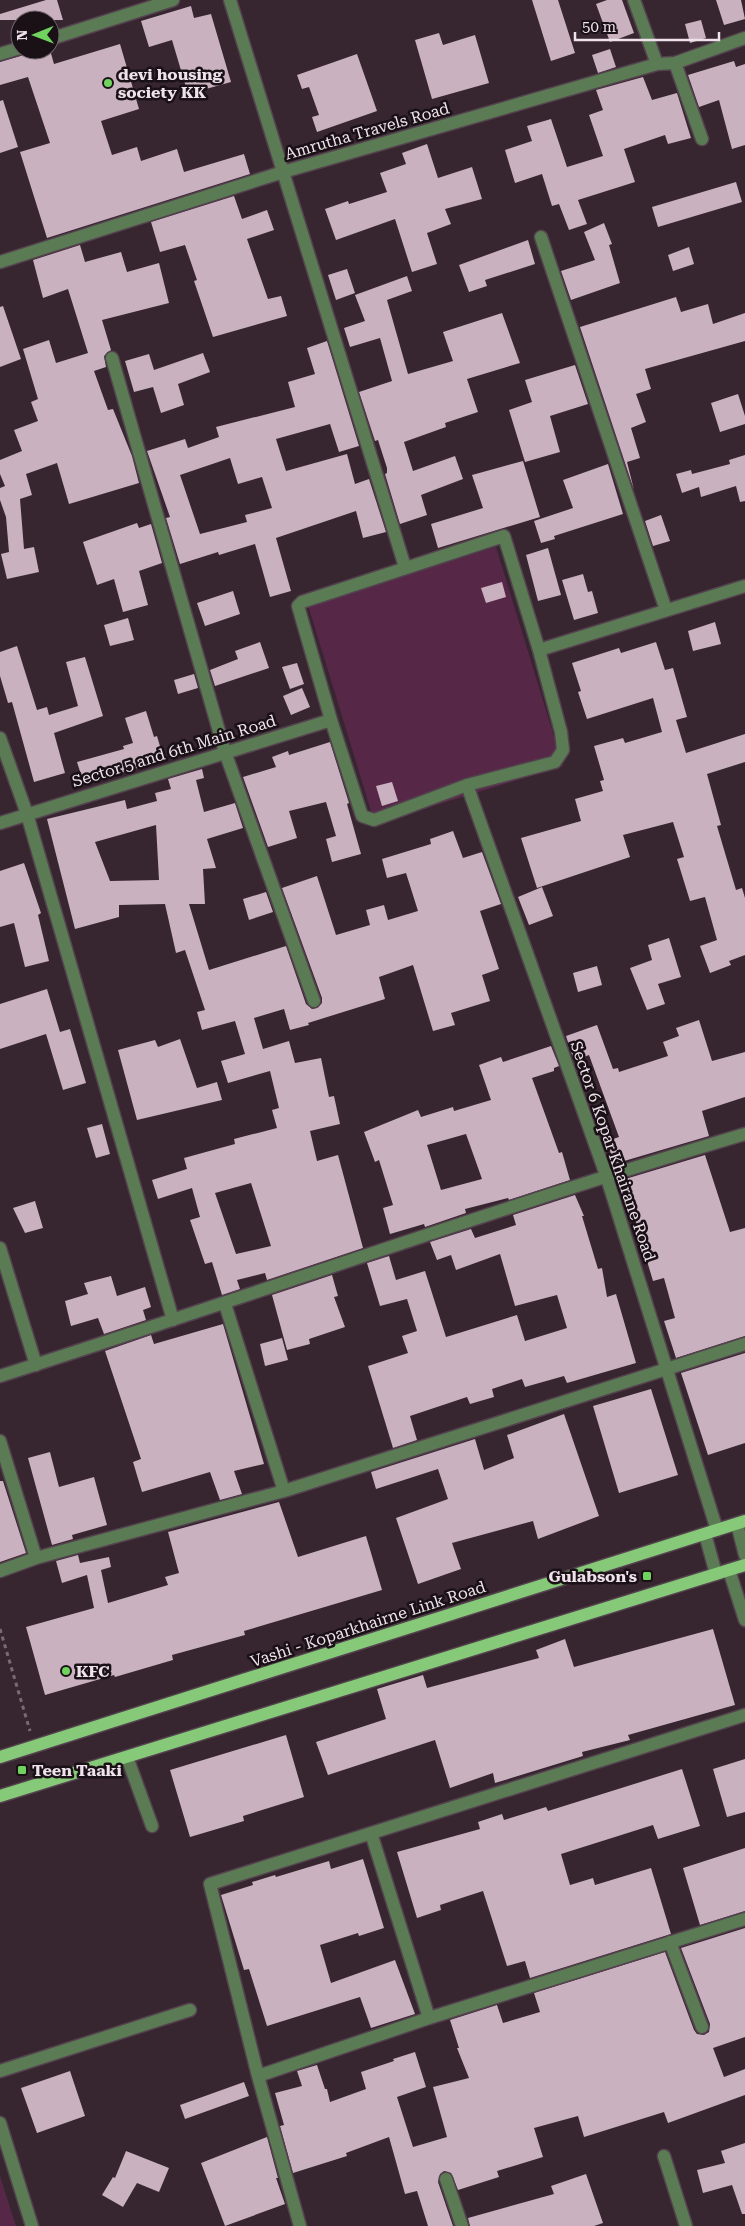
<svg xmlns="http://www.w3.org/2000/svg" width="745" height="2226" font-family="'Roboto Serif',serif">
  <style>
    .green { fill: #572748 }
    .building { fill: #c9b1c0; fill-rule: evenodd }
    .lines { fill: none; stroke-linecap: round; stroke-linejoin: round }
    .minor-casing { stroke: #54434e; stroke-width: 15 }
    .major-casing { stroke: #54434e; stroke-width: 15 }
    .path { stroke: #7b6a74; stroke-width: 3; stroke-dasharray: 4 4; stroke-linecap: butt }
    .minor { stroke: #5a7b54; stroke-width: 12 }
    .major { stroke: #86ca79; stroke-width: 12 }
    .poi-dot { fill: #70d35e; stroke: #191116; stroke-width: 2 }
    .labels { text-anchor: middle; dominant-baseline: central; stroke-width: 5; stroke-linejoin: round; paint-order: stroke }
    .poi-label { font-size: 16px; font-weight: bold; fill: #efe2ea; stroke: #191116; text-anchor: start }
    .street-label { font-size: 16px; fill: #efe2ea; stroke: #191116 }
  </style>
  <rect width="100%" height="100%" fill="#372530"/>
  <path class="green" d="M 496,547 L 563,766 L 375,824 L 308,605 Z
    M 0,2176 L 16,2226 L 0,2226 Z"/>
  <path class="building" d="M 46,0 L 57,0 L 63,20 L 0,20 L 0,14 Z
    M 532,0 L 558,0 L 575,53 L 551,61 Z
    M 607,0 L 622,0 L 634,33 L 610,42 L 596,4 Z
    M 716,0 L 741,0 L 745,19 L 724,25 Z
    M 191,6 L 194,18 L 211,14 L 231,82 L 188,94 L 172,40 L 149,47 L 141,21 Z
    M 701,20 L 706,38 L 690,43 L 685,24 Z
    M 439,33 L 443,45 L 475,35 L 489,83 L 432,99 L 415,40 Z
    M 120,44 L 139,109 L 101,121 L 112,155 L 137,147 L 141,161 L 177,149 L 184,172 L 244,154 L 250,174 L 47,238 L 20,152 L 50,143 L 28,77 L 0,85 L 0,62 L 41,50 L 50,50 L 54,64 Z
    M 610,49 L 616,67 L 598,73 L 592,55 Z
    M 357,54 L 377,111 L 317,132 L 312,117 L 319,115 L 309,87 L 302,89 L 297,75 Z
    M 734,61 L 736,67 L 745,64 L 745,145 L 732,149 L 719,100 L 699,107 L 688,75 Z
    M 643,77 L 652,100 L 677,93 L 691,138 L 668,144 L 665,135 L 624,149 L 635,182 L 578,200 L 587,224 L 569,230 L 559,204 L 552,206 L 542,174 L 515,183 L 505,150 L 532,141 L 527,126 L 551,119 L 567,167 L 603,156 L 589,115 L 603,110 L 596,90 Z
    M 3,100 L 18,147 L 0,153 L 0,101 Z
    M 427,144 L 438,178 L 472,167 L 482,199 L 445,209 L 451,224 L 427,233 L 437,264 L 412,272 L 395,219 L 336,240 L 325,209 L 348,201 L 349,204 L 387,192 L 380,173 L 406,164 L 402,153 Z
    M 736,182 L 742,202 L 658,227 L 652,207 Z
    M 234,196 L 242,219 L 267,210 L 274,230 L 247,239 L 268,299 L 281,296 L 287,316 L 213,337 L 194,281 L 197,280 L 185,245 L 160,252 L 151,222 Z
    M 604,223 L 612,244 L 609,245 L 620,283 L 571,300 L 561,271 L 595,260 L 584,232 Z
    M 528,240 L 535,264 L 485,280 L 487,286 L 469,292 L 459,265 Z
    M 80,245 L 85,262 L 121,252 L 127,272 L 159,263 L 169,303 L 102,320 L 111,350 L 104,356 L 106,367 L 94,371 L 108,410 L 113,409 L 132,456 L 139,483 L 69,504 L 57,463 L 26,474 L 32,495 L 20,499 L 24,549 L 34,547 L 39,572 L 7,579 L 1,554 L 9,552 L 6,517 L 0,500 L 0,488 L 5,486 L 0,474 L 0,460 L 22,451 L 14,430 L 38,421 L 31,402 L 38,399 L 23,349 L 49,340 L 56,363 L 88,353 L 68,289 L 43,298 L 33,260 Z
    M 689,247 L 694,264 L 673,271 L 668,255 Z
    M 347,269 L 355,293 L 336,300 L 328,275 Z
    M 407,276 L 412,291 L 387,300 L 408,374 L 453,361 L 443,332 L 502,313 L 520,363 L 467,379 L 478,412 L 445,423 L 446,427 L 404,442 L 413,471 L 455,456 L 463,479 L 421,495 L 427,515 L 400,524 L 385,474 L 387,473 L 387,468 L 378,440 L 375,441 L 359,392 L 392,381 L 380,338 L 350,347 L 344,328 L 365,321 L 355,295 Z
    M 676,297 L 681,312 L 708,304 L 713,324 L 745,313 L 745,341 L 645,369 L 651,389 L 636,394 L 646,422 L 631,428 L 640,458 L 627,462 L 634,490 L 580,327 Z
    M 3,306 L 21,359 L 0,367 L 0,307 Z
    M 327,341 L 359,446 L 339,452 L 330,424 L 276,439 L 286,471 L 347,454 L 355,484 L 369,479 L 386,532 L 363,538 L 356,511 L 276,538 L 291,591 L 270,597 L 255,544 L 219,555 L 218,552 L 180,564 L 166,518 L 170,517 L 147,451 L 185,439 L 188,448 L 219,437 L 216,427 L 295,407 L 288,382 L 315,374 L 307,348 ZM 230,458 L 238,484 L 262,477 L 272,508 L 245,515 L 247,522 L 200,534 L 180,475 Z
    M 203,353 L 210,372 L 178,384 L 184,405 L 161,413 L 153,387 L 134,392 L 125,361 L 149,354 L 154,370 Z
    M 575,365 L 588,404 L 550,416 L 560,452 L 525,462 L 509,410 L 532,402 L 525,380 Z
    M 738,394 L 745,416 L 745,424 L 720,432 L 711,403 Z
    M 745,455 L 745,501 L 740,502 L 736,486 L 701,497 L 699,487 L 682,493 L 676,474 L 691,470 L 692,474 L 730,464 L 729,460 Z
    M 523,461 L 540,517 L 438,548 L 431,524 L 483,508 L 472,475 Z
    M 608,464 L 623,514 L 554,536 L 555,539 L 541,543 L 534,521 L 573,508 L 563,480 Z
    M 661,515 L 670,541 L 653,546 L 645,521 Z
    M 137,523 L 139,528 L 151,524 L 162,563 L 139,571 L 148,605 L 123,612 L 114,579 L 97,585 L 83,542 Z
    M 548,548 L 561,595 L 538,601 L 526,555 Z
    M 583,574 L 588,592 L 592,591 L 598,613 L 574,620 L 562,580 Z
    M 502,582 L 506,597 L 486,603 L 481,588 Z
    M 233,591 L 240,614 L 205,626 L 197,603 Z
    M 128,618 L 134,640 L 110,646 L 104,625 Z
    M 715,622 L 721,644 L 693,651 L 688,631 Z
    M 260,642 L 269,668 L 215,686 L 210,670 L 238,659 L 235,651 Z
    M 656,642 L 665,670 L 673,668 L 687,717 L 676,720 L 686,753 L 745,734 L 745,762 L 707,774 L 721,825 L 717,826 L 736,890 L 742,888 L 745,898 L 745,955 L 729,961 L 731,965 L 710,973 L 700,946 L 717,940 L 705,897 L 690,901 L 677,859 L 684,857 L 673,822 L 623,835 L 630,857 L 537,888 L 521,838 L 581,821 L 575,799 L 603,791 L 600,781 L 604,780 L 594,746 L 623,738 L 625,743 L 662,732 L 653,698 L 587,719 L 578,692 L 581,691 L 572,663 L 619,648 L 621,653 Z
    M 17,646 L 37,710 L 47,707 L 49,715 L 78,706 L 66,662 L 85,657 L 103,716 L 54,733 L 65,773 L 34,782 L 12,702 L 8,703 L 0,676 L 0,652 Z
    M 297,663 L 304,684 L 290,689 L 282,667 Z
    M 194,674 L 198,688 L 178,694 L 174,680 Z
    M 302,688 L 310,707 L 291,715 L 283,696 Z
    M 146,711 L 154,737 L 157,736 L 164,760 L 84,784 L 77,762 L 124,749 L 123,746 L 133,743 L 125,718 Z
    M 330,742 L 349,803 L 347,804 L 361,854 L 332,862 L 326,839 L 336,836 L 326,802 L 289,811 L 297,838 L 268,847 L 243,777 L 276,767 L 272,757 L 288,751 L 289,755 Z
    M 202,769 L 204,778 L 196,780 L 204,812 L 235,803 L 243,828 L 207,839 L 216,868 L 203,869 L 205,904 L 189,904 L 209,970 L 286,946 L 306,1004 L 312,1009 L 317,1008 L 322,1003 L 322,998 L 282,888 L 317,876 L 336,935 L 370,925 L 366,910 L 384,905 L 388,920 L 418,911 L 406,873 L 387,878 L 382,859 L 431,844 L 430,839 L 453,831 L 463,858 L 482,852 L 501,904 L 480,911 L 499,969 L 482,975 L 490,1001 L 451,1013 L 455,1025 L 433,1031 L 413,965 L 379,977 L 385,999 L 308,1023 L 309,1025 L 290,1030 L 284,1009 L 254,1018 L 263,1049 L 289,1041 L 295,1063 L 321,1058 L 329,1097 L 334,1096 L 340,1124 L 310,1131 L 317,1161 L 338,1155 L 363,1248 L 267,1280 L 265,1273 L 237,1280 L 240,1289 L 222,1295 L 212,1262 L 205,1264 L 190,1220 L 200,1217 L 192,1188 L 158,1199 L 152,1180 L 187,1169 L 184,1158 L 235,1144 L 234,1139 L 277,1128 L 272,1110 L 279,1108 L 270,1071 L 228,1083 L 221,1061 L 245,1054 L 235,1021 L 202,1030 L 197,1012 L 205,1010 L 185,950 L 176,953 L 165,904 L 119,905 L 119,917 L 75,929 L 47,819 L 125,800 L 127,809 L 157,801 L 155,793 L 171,789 L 168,779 ZM 156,825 L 159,880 L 110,881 L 95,842 ZM 251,1183 L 271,1246 L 236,1254 L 215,1193 Z
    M 392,782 L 398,801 L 382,806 L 376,786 Z
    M 24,863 L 41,913 L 38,915 L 49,961 L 25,967 L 14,923 L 0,927 L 0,871 Z
    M 542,887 L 553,916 L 529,925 L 518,897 Z
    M 266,892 L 273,912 L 249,920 L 243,899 Z
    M 669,938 L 681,977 L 658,984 L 665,1004 L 647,1010 L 630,968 L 652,960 L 648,945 Z
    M 597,966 L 602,985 L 578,992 L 573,973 Z
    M 47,989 L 60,1032 L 70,1029 L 86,1083 L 63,1090 L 46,1034 L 0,1049 L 0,1004 Z
    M 699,1020 L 712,1061 L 745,1052 L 745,1097 L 702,1111 L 709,1136 L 614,1164 L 607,1141 L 619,1137 L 589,1055 L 574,1061 L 566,1036 L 597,1025 L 613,1069 L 618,1068 L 619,1072 L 668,1056 L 663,1042 L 679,1036 L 676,1028 Z
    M 180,1039 L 197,1088 L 217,1082 L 222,1100 L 137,1120 L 118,1050 L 155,1040 L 158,1047 Z
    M 551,1046 L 559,1066 L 554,1068 L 554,1071 L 532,1078 L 559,1153 L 562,1152 L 570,1180 L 509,1200 L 508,1198 L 465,1209 L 466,1213 L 425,1227 L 424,1224 L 390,1234 L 383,1208 L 393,1205 L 379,1160 L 375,1162 L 364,1132 L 418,1110 L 421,1117 L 453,1107 L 454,1111 L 491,1100 L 479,1065 L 501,1057 L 503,1062 ZM 466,1134 L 482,1179 L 441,1190 L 427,1145 Z
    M 102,1124 L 110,1154 L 96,1158 L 87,1128 Z
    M 705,1155 L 730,1232 L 745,1228 L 745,1336 L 676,1358 L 664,1321 L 675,1318 L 664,1278 L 653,1281 L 647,1261 L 649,1261 L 622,1180 Z
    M 575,1195 L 584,1216 L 582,1216 L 598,1269 L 602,1268 L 607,1297 L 616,1294 L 636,1363 L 567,1383 L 564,1376 L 525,1387 L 522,1379 L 492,1389 L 494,1397 L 470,1404 L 467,1397 L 410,1416 L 417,1440 L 393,1448 L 368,1366 L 408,1353 L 402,1336 L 417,1331 L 407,1299 L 380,1306 L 367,1263 L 389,1256 L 396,1280 L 425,1271 L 446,1337 L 517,1315 L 525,1341 L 567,1328 L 557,1295 L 515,1306 L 500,1254 L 456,1270 L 451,1255 L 437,1260 L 430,1242 L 471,1229 L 475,1238 L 516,1225 L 513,1215 Z
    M 35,1201 L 43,1228 L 25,1233 L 13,1208 Z
    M 332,1275 L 338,1296 L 334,1297 L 345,1327 L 309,1339 L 310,1344 L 287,1350 L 272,1295 Z
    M 111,1276 L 117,1296 L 145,1287 L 151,1307 L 143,1310 L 146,1320 L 104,1334 L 98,1318 L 71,1326 L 65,1301 L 88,1294 L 84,1283 Z
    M 223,1324 L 264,1464 L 234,1471 L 242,1494 L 220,1500 L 210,1472 L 142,1492 L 133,1462 L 141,1459 L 105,1351 L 151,1335 L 154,1344 Z
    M 282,1338 L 288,1360 L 265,1366 L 260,1344 Z
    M 745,1353 L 745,1443 L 708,1455 L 681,1373 Z
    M 651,1389 L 678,1475 L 619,1493 L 593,1406 Z
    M 564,1414 L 599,1516 L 538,1539 L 533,1521 L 452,1543 L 461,1569 L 418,1584 L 396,1518 L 448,1499 L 438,1469 L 376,1489 L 371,1472 L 475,1439 L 484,1470 L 514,1458 L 507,1435 Z
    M 50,1452 L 59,1487 L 94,1477 L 107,1525 L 72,1535 L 73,1539 L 52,1545 L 28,1458 Z
    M 0,1481 L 3,1481 L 26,1553 L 0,1562 Z
    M 279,1502 L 298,1557 L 366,1536 L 382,1590 L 244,1631 L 245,1635 L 172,1655 L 173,1660 L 115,1677 L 114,1675 L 45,1695 L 26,1627 L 94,1608 L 87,1575 L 62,1583 L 56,1561 L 78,1555 L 80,1563 L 109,1557 L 111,1567 L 101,1570 L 108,1603 L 168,1585 L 165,1577 L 179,1573 L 168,1532 Z
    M 713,1629 L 735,1705 L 628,1735 L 630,1740 L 582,1752 L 583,1756 L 495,1783 L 493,1773 L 450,1788 L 435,1740 L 328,1775 L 316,1742 L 386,1719 L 377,1689 L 423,1675 L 427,1688 L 539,1658 L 536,1650 L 565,1639 L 574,1667 Z
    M 286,1735 L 304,1797 L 243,1816 L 244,1821 L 190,1837 L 170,1770 Z
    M 745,1759 L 745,1812 L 727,1817 L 713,1769 Z
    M 682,1769 L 700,1826 L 658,1839 L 653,1825 L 561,1854 L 570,1885 L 593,1878 L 595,1885 L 651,1868 L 671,1934 L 530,1978 L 525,1961 L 507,1966 L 483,1891 L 440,1905 L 441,1910 L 417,1918 L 397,1852 L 480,1829 L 478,1822 L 502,1814 L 504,1820 L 546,1807 L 548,1811 Z
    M 745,1848 L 745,1911 L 700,1925 L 683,1868 Z
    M 363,1859 L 384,1928 L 359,1936 L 358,1933 L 320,1945 L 331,1983 L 395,1960 L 415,2014 L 371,2028 L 360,1997 L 267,2026 L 249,1969 L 244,1970 L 221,1895 L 253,1885 L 252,1882 L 275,1875 L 276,1877 L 329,1861 L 331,1869 Z
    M 745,1928 L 745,2037 L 713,2048 L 724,2077 L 745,2069 L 745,2095 L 668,2123 L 664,2112 L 584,2137 L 578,2116 L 534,2128 L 543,2157 L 497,2171 L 499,2177 L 458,2190 L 451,2173 L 444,2171 L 440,2174 L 438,2182 L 453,2226 L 428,2226 L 417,2191 L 405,2194 L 389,2137 L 346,2153 L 347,2156 L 293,2173 L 280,2126 L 284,2125 L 275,2093 L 302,2086 L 297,2071 L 317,2065 L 325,2089 L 327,2089 L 330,2102 L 366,2089 L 361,2072 L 394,2061 L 393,2059 L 415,2052 L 426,2087 L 397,2097 L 413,2147 L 447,2137 L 433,2087 L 469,2078 L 457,2048 L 459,2048 L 450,2020 L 497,2005 L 503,2023 L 540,2012 L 534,1993 L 665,1952 L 694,2030 L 697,2034 L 704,2035 L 709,2032 L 710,2024 L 681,1948 Z
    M 70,2071 L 85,2116 L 37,2133 L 21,2088 Z
    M 244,2082 L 249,2096 L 185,2119 L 180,2105 Z
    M 267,2137 L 278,2178 L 276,2178 L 285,2204 L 225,2226 L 201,2163 Z
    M 745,2143 L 745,2214 L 742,2214 L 732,2185 L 703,2193 L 697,2170 L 725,2163 L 721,2151 Z
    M 126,2151 L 169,2168 L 159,2192 L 137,2183 L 123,2207 L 102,2195 L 113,2177 L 115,2178 Z
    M 586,2174 L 603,2223 L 594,2226 L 470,2226 L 468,2218 L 554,2194 L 551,2186 Z"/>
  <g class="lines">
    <defs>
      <path id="minor" d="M 230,0 L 405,567
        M 634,0 L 657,64
        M 50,39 L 173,0
        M 0,54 L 20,48
        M 675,63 L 702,139
        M 541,237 L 666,610
        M 0,262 L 283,172 L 657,64 L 675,63 L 745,38
        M 112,358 L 225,752 L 314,1001
        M 504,536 L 539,650 L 561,732 L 563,750 L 555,762 L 467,785 L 374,820 L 362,816 L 331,720 L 298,606 L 302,602 Z
        M 539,650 L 745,586
        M 0,738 L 27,814 L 173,1320
        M 467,785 L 606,1175 L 717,1530
        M 0,823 L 331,720
        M 0,1248 L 36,1365
        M 225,1304 L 284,1491
        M 0,1376 C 249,1297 495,1208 745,1134
        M 0,1441 L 36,1558
        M 737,1524 L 745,1555
        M 705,1534 L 716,1574
        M 729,1570 L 745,1620
        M 0,1571 L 36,1558 L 284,1491 L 745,1344
        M 127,1757 L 152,1826
        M 371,1833 L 429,2018
        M 670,1942 L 702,2027
        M 0,2071 L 190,2010
        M 258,2076 L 429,2018 L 745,1919
        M 0,2123 L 32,2226
        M 664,2156 L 686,2226
        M 446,2179 L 462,2226
        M 300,2226 L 258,2076 L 210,1884 L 745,1715"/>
      <path id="major" d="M 0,1757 L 745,1521
        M 0,1796 L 745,1565"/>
    </defs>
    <use href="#minor" class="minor-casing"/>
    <use href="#major" class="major-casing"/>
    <path class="path" d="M 0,1629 L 30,1731"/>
    <use href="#minor" class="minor"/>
    <use href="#major" class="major"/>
  </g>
  <g class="poi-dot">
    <circle cx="108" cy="83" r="5"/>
    <rect x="642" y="1571" width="10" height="10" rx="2.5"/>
    <circle cx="66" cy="1671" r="5"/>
    <rect x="17" y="1765" width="10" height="10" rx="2.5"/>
  </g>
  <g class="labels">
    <g class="poi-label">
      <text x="118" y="74">devi housing<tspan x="118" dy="18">society KK</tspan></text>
      <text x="637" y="1576" text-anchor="end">Gulabson's</text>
      <text x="76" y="1671">KFC</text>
      <text x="32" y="1770">Teen Taaki</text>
    </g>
    <g class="street-label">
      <text transform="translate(367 131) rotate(-16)">Amrutha Travels Road</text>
      <text transform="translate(174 751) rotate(-17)">Sector 5 and 6th Main Road</text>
      <text transform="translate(613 1151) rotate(71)">Sector 6 Kopar Khairane Road</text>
      <text transform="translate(368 1624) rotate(-18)">Vashi - Koparkhairne Link Road</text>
    </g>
  </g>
  <g transform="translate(35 35) rotate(269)"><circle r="24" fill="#191116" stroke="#6f656b"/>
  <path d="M0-4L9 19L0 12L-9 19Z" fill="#70d35e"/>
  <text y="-8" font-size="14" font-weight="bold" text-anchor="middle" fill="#efe2ea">N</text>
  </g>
  <path d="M575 32v8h144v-8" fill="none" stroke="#efe2ea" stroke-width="2.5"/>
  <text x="582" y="32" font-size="15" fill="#efe2ea" stroke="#191116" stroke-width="4" paint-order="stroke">50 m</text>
</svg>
